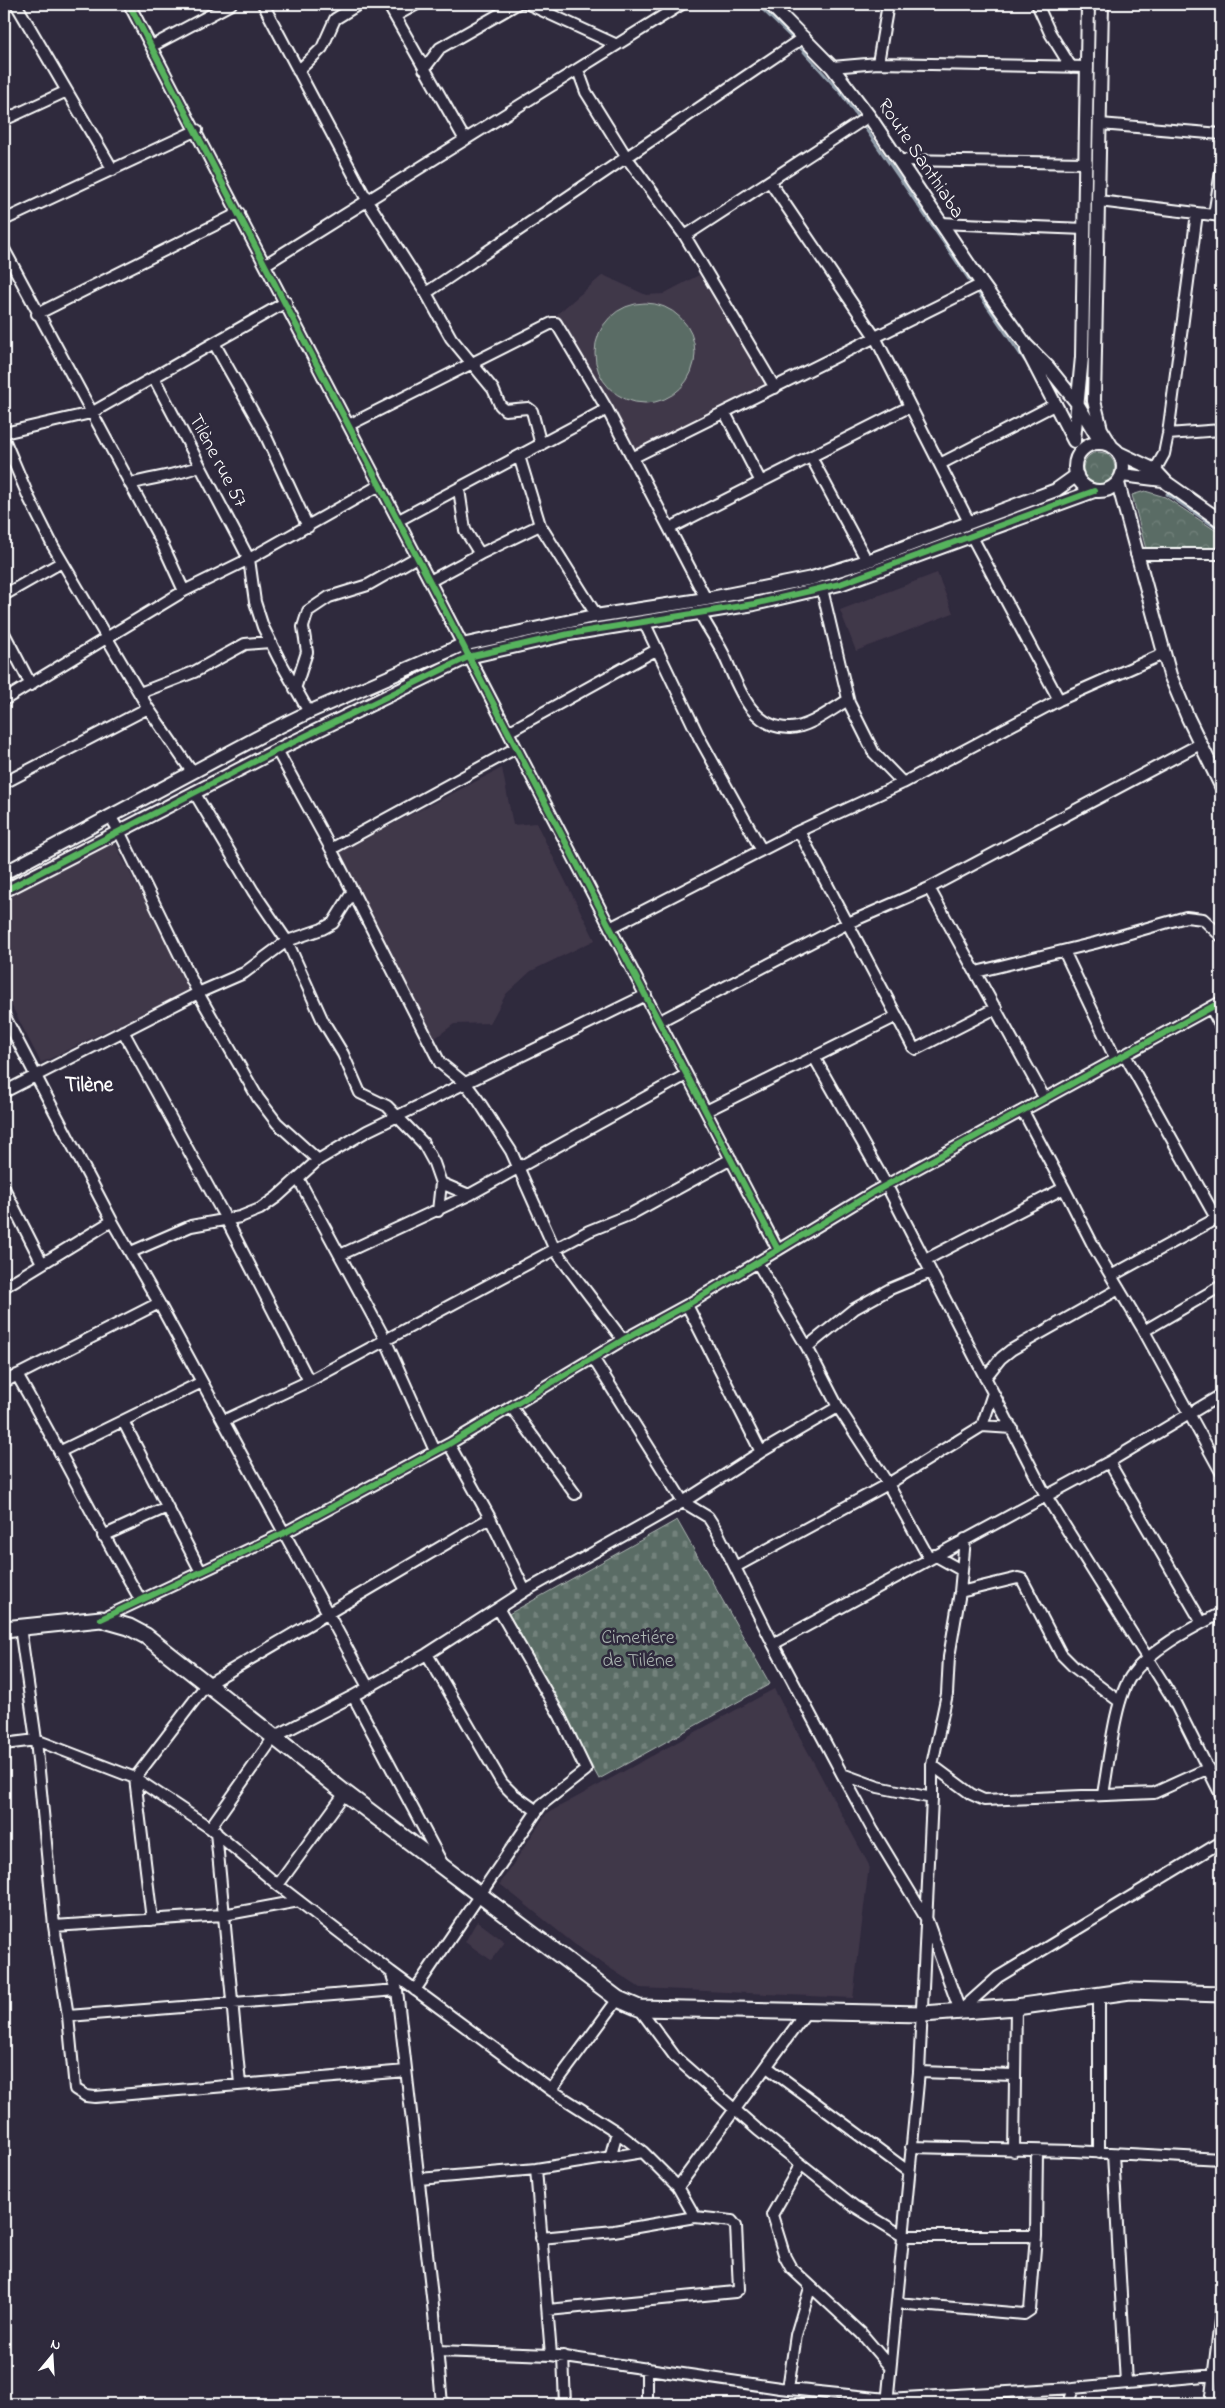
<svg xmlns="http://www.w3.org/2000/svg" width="1225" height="2408" font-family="'Indie Flower',sans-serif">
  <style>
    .built { fill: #41374a }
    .grass { fill: #5a6c65; stroke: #acb6b2 }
    .cemetery { fill: url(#cemetery-stones); stroke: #acb6b2 }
    .park { fill: url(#park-crowns); stroke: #acb6b2 }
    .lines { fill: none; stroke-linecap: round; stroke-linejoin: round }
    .stream { stroke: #93a0ad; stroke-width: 3 }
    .minor-casing { stroke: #fff; stroke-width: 14 }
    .tertiary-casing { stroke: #fff; stroke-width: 16 }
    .secondary-casing { stroke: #fff; stroke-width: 19 }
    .minor { stroke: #2f2a3d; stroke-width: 10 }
    .tertiary { stroke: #2f2a3d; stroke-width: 12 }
    .secondary { stroke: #2f2a3d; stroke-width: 15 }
    .cycleway-casing { stroke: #2f2a3d; stroke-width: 9 }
    .cycleway { stroke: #56b35d; stroke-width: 6 }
    .labels { text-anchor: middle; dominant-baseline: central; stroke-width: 5; stroke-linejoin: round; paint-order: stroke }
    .street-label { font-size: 20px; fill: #fff; stroke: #2f2a3d }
    .park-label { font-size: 20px; fill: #acb6b2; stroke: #2f2a3d }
    .neighbourhood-label { font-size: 21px; font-weight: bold; fill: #fff; stroke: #2f2a3d }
  </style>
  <defs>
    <pattern id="cemetery-stones" width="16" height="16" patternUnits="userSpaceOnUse" patternTransform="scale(1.25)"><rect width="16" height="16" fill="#5a6c65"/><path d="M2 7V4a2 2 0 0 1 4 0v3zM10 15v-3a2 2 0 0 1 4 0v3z" fill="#73827c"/></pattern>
    <pattern id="park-crowns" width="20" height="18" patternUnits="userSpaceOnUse" patternTransform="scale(1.25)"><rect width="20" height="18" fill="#5a6c65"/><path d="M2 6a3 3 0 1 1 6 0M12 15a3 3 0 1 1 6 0" fill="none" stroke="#73827c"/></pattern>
  </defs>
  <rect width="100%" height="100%" fill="#2f2a3d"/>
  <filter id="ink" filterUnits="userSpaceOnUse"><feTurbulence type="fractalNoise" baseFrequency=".02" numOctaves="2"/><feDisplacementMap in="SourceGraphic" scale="10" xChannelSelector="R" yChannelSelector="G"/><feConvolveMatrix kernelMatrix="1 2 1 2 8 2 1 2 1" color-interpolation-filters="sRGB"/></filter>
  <g filter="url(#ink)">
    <path class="built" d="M 603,275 L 646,295 L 663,294 L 699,275 L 769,385 L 635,451 L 556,315 Z
      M 937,573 L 953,613 L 856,651 L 840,610 Z
      M 502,768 L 513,825 L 536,823 L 595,940 L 531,971 L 506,994 L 490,1023 L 454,1024 L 431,1041 L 412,1001 L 414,998 L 406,983 L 338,852 Z
      M 114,842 L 191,989 L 41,1063 L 4,991 L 4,899 Z
      M 774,1689 L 869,1865 L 853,1998 L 640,1988 L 578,1947 L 500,1884 L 546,1814 Z
      M 477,1921 L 505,1942 L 491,1960 L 465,1942 Z"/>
    <path class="grass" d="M595 353a50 50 0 1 1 100 0a50 50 0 1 1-100 0Z"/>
    <path class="cemetery" d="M 677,1520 L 770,1684 L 599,1779 L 507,1615 Z"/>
    <path class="park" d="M1083 468a16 16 0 1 1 32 0a16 16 0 1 1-32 0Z
      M 1145,491 L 1165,497 L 1221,534 L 1221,553 L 1149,561 L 1132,495 Z"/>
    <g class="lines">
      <path class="stream" d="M 757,4 L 794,40
        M 798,45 L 841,93 L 1025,361
        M 1167,494 L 1221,531
        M 932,544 L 1029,508
        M 407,680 L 454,656
        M 138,814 L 197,785"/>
      <defs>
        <path id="minor" d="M 16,4 L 113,170
          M 129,4 L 778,1250
          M 263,4 L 368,202 L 426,293 L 451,338 L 493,389 L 500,405 L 505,410 L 528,408 L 532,411 L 541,445
          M 388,4 L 465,140
          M 528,4 L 615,44
          M 1037,4 L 1050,33 L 1071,67
          M 395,16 L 417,4
          M 152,46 L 231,4
          M 878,63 L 888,4
          M 832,67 L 878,63 L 1088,67
          M 424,69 L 440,48 L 517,4
          M 578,70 L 586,92 L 627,158 L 685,236 L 775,388
          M 298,71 L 322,48 L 335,19 L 359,4
          M 4,120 L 67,91
          M 1100,124 L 1221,134
          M 899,160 L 1087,163
          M 770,182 L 875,337 L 969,522
          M 1099,201 L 1221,216
          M 1214,215 L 1221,171
          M 4,220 L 197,130
          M 940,223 L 1085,229
          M 685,236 L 869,116
          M 4,249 L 162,543 L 184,591
          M 266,264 L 682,4
          M 426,293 L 804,37
          M 37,314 L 239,213
          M 214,343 L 263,430 L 308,527
          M 154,378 L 249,559 L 255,602 L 263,627 L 279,659 L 309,712
          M 725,413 L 761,482
          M 349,425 L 552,323 L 556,323 L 607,409 L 706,599
          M 4,433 L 91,413 L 286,302
          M 1168,434 L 1221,430
          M 4,439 L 29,498 L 53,546 L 148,708 L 192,772
          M 519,456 L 540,525 L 597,616
          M 811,457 L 867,561
          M 632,458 L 982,284
          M 940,464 L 1056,404
          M 1155,470 L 1164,454 L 1168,434 L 1197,213
          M 130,484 C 153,477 177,476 199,466
          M 459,489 L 465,530 L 480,554
          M 399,520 L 607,409
          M 670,528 L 909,407
          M 971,535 L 1059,700
          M 1136,554 L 1221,554
          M 430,581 L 480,554 L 540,525
          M 822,589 L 849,703 L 874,753 L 903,783
          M 4,595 L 62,562
          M 700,613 C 707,627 716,639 723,653 C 737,682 749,729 790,728 C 810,727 831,710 848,700
          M 644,622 L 699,737 L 761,849
          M 4,633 L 31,685
          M 295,689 L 307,652 L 303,627 L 308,611 L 329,597 L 368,585 L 417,557
          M 140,693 L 194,672 L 245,644 L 270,642
          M 4,700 L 184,591 L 249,559 L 380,485
          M 508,732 L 656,650
          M 277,750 L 331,849 L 440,1063 L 466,1084 L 478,1100 L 511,1151 L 555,1250 L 623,1340
          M 4,783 L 148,708
          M 194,792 L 253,891 L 287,941 L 323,1021 L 343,1054 L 360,1093 L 387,1106 L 423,1143 L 434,1163 L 441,1183 L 438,1211
          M 110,816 L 119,831 L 198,993 L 258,1098 L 277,1123 L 318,1160
          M 799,831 L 913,1047 L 916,1049 L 922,1046 L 996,1008
          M 331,849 L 516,748
          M 929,888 L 1045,1099
          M 610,928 L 799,831 L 903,783 L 1059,700 L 1163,654
          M 1064,951 L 1116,1060
          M 976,972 L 1095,943 L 1186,917 L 1203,919 L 1221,936
          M 1211,1008 L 1221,1027
          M 4,1015 L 112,1221 L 159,1303 L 368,1687
          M 660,1021 L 848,923 L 929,888 L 1200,744
          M 123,1031 L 226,1219 L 309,1381
          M 1125,1055 L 1216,1218
          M 814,1057 L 887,1186 L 1046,1496 L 1173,1699 L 1221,1795
          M 4,1092 L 198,993 L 244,973 L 287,941 L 322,929 L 333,923 L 353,891
          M 706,1111 L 897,1016
          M 1023,1111 L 1064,1188
          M 298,1178 L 385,1339 L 435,1451
          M 441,1183 L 469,1195
          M 4,1188 L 42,1263
          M 131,1252 L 191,1226 L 240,1217 L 260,1209 L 277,1197 L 318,1160 L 367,1131 L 646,995
          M 340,1255 L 469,1195 L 686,1075
          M 925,1260 L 1064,1188 L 1095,1249 L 1144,1331 L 1221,1472
          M 757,1262 L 807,1347 L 838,1407 L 888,1484 L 929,1558
          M 1111,1276 L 1221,1216
          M 4,1287 L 112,1221
          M 687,1305 L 761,1452
          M 1144,1331 L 1221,1286
          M 807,1347 L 854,1309 L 890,1289 L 931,1272
          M 593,1358 L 683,1502 L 708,1517 L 717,1531 L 773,1644 L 842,1774 L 872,1829 L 927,1920 L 960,2011 L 998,1977 L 1221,1842
          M 17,1375 C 60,1449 97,1526 140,1599
          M 985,1378 L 1001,1358 L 1011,1350 L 1119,1289
          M 4,1382 L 159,1303
          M 512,1408 L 575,1494
          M 123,1421 L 200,1570
          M 223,1421 L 309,1381 L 589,1231 L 631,1214 L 731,1159
          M 982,1426 L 993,1393
          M 61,1451 L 202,1382
          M 1109,1462 L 1202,1623
          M 103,1536 L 167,1507
          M 934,1555 L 961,1570
          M 735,1567 L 888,1484 L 982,1426 L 1012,1428
          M 525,1591 L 683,1502 L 761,1452 L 838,1407
          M 960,1592 L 1018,1578 L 1022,1579 L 1061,1654 L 1074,1667 L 1120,1702
          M 101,1619 L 284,1533 L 449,1444 L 623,1340 L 687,1305 L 872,1193 L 1221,1002
          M 20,1627 L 36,1740 L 135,1778 L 210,1828 L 278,1885 L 391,1972 L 397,1990 L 434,2314 L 442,2404
          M 773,1644 L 1109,1462 L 1221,1395
          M 427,1654 L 502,1783 L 513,1794 L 537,1811
          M 353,1696 L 442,1863
          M 4,1744 L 36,1740 L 54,1926 L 68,2016 L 75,2089 L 86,2096 L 95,2097 L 406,2071
          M 932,1765 L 971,1794 L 984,1800 L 1154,1793 L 1209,1768
          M 842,1774 L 878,1787 L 932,1798
          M 1103,1794 C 1109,1763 1114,1701 1131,1676 C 1150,1649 1192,1628 1221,1613
          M 210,1828 L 274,1737 L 353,1696 L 427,1654 L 525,1591 L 490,1518 L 449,1444
          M 216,1832 L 240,2084
          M 278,1885 L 345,1793
          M 152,1920 L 135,1778 L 206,1685 L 490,1518
          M 54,1926 L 223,1915 L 299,1901
          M 391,1972 L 551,2090 L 617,2132 L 643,2152 L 678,2187 L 695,2217 L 614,2231 L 541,2238
          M 415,1990 L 541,1805 L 586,1770 L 560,1716 L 498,1608
          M 639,2008 L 676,2058 L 758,2130 L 854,2206 L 903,2236 L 1036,2236
          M 68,2016 L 397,1990
          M 767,2067 L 909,2172
          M 919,2072 L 1014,2075
          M 551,2090 L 618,1999
          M 911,2147 L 1074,2151 L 1221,2159
          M 1014,2151 L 1016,2007
          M 1099,2153 L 1099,1996
          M 1113,2154 L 1126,2383
          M 610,2158 L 617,2132
          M 801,2164 L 772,2215 L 785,2257 L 791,2268 L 861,2333 L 890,2367
          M 536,2169 L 551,2355
          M 419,2179 L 536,2169 L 643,2152
          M 678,2187 L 807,2011
          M 897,2303 L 1024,2314 L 1030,2310 L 1036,2236 L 1037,2151
          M 548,2310 L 735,2292 L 739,2289 L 736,2226 L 732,2221 L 695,2217
          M 437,2351 L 551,2355 L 780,2388 L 887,2399 L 1073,2388 L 1215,2375
          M 563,2356 L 565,2404
          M 788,2389 L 796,2335 L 810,2288
          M 647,2404 L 647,2368
          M 887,2404 L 919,2072 L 932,1798 L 932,1765 L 947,1694 L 949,1657 L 960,1592 L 965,1539
          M 1068,2404 L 1073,2388
          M 1210,2404 L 1221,2312"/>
        <path id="tertiary" d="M 770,4 L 832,67 L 869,116 L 982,284 L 1026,345 L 1048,367 L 1077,403 L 1101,443
          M 1102,4 L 1094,401 L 1101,429 L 1112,447
          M 1027,350 L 1074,441
          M 1074,440 L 1082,357 L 1088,4
          M1075 467a24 24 0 1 1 48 0a24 24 0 1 1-48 0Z
          M 1119,453 L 1155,470 L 1167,483 L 1221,521
          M 1122,475 L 1163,480
          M 1118,483 L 1170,675 L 1188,718 L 1221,786
          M 4,873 L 266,733 L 309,712 L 462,645 L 589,617 L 706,599 L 812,578 L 867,561 L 1056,490 L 1077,475
          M 4,891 L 277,750 L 468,657 L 569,634 L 754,604 L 840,584 L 1094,491"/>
        <path id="secondary" d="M 4,1629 L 101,1619 L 129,1627 L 146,1636 L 345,1793 L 618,1999 L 639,2008 L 923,2014 L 1016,2007 L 1130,1991 L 1221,1994"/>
      </defs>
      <use href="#minor" class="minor-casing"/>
      <use href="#tertiary" class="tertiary-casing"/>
      <use href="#secondary" class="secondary-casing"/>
      <use href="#minor" class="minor"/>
      <use href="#tertiary" class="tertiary"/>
      <use href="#secondary" class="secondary"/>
      <defs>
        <path id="cycleway" d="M 129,4 L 778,1250
          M 4,891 L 277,750 L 468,657 L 569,634 L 754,604 L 840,584 L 1094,491
          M 101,1619 L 284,1533 L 449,1444 L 623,1340 L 687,1305 L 872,1193 L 1221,1002"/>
      </defs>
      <use href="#cycleway" class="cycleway-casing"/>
      <use href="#cycleway" class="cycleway"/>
    </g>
  </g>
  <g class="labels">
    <g class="street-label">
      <text transform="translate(920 159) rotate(56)">Route Santhiaba</text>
      <text transform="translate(217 461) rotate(62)">Tilène rue 57</text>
    </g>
    <g class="park-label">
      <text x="638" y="1638">Cimetiére<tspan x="638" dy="23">de Tiléne</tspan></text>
    </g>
    <g class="neighbourhood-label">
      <text x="89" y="1086">Tilène</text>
    </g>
  </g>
  <rect width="1225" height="2408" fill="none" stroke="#2f2a3d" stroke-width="20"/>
  <rect x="10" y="10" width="1205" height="2388" fill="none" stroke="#fff" stroke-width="2" filter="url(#ink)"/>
  <g transform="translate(52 2356) rotate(18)" stroke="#2f2a3d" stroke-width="4" paint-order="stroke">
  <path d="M0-4L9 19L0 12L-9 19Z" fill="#ffffff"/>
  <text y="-8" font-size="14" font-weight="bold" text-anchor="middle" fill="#ffffff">N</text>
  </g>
</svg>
